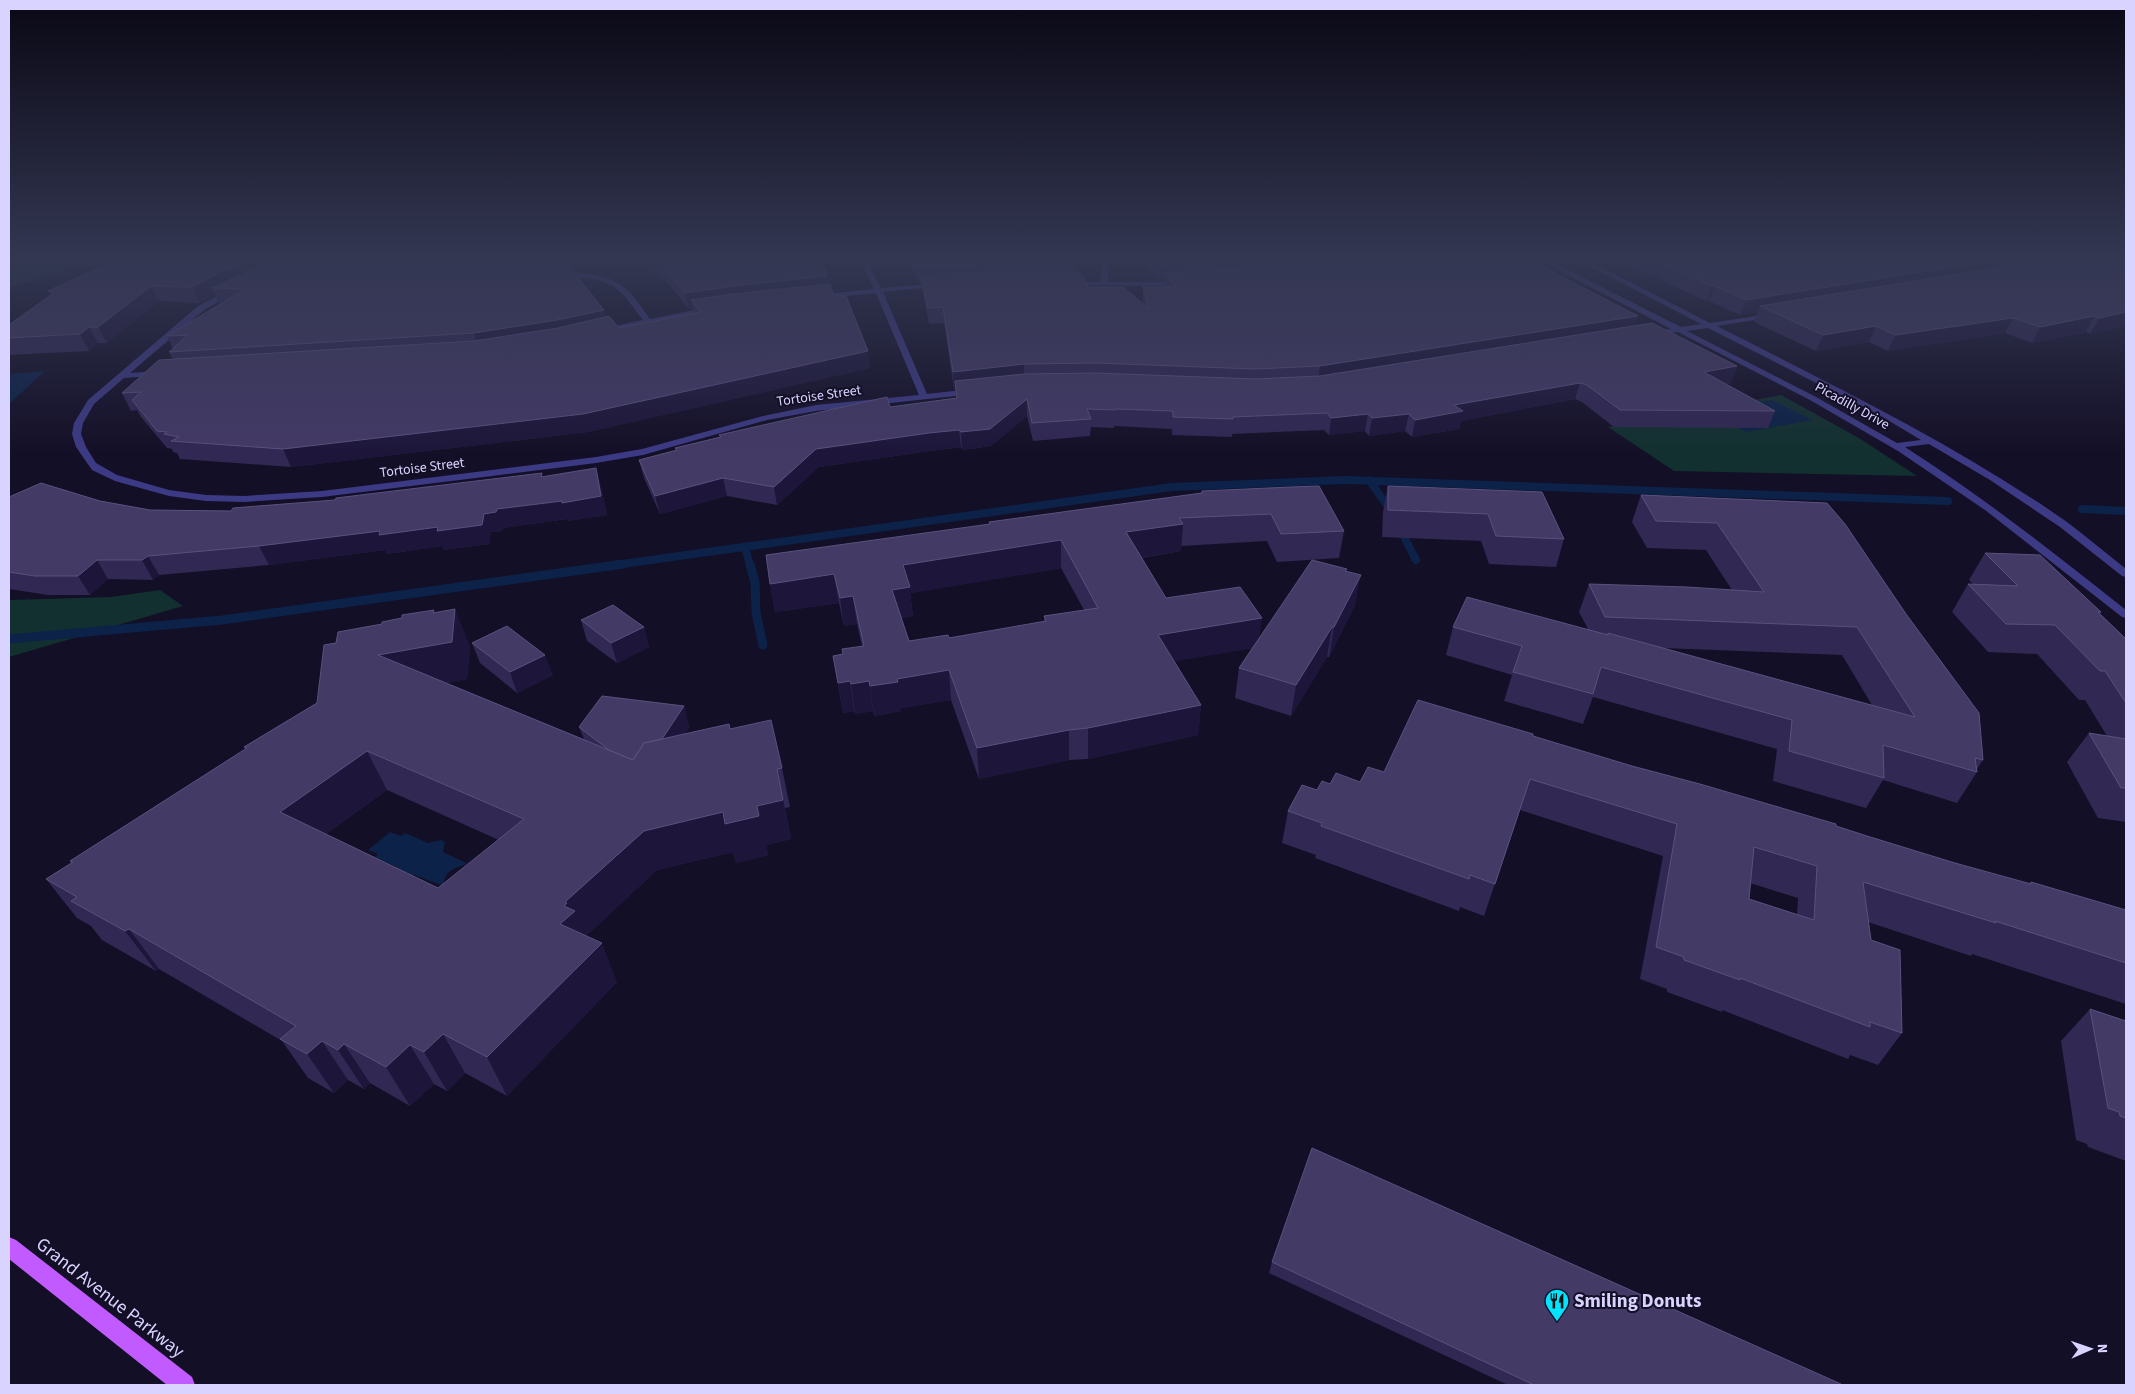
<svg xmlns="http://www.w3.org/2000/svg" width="2135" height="1394" font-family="'Source Sans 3',sans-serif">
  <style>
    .green { fill: #12302f }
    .water { fill: #0c2248 }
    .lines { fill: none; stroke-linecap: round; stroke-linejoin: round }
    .stream-far1 { stroke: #0c2248; stroke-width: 8 }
    .stream { stroke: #0c2248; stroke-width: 9 }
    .minor { fill: #3d3a85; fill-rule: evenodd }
    .major { fill: #c25bff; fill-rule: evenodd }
    .wall { fill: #312854; fill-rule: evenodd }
    .shaded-wall { fill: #1d163a }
    .building { fill: #433a66; stroke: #5a527e; fill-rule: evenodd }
    .labels { text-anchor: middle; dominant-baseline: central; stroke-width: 4; stroke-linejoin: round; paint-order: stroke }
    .far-street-label { font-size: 14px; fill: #d9d4ff; stroke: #130f26 }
    .near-street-label { font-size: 19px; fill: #d9d4ff; stroke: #130f26 }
    .near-poi-label { font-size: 19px; font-weight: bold; fill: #d9d4ff; stroke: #130f26; text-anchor: start }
  </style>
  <rect width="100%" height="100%" fill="#130f26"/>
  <path class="green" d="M 9,259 L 106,259 L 9,287 Z
    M 1781,395 L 1859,438 L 1917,476 L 1674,471 L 1608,427 Z
    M 160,590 L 183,606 L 9,657 L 9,600 L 111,597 Z"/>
  <path class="water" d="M 45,371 L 9,404 L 9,374 Z
    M 1772,400 L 1812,420 L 1746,432 L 1709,411 Z
    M 390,832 L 401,836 L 405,833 L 428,843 L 441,840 L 445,842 L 443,852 L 468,864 C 456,867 443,871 444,886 L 414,875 L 408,878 L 396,870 L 397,867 L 375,857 L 378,854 L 368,850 Z"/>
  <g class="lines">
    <path class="stream-far1" d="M 1369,480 L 1392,512
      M 2082,509 L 2126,511
      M 1399,527 L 1416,560
      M 745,547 L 750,565
      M 615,565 L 1172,487 L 1345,480 L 1948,501"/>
    <path class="stream" d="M 750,564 L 755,583 L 756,613 L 763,645
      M 9,639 L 222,620 L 624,564"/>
    <path class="minor" d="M 859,259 L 866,259 L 881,288 L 941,283 L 943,284 L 939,286 L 883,292 L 927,394 L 971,389 L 975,392 L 974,394 L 816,411 L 767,420 L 643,455 L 596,463 L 322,497 L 244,502 L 206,501 L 169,496 L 115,481 L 92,470 L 76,447 L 72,434 L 74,423 L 88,400 L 198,306 L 231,289 L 235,291 L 234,293 L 204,310 L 130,373 L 160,371 L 164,373 L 163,375 L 124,378 L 94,404 L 83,423 L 81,434 L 86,447 L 96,463 L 117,475 L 169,490 L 206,495 L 244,496 L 322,491 L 596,457 L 642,449 L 763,416 L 816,405 L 919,395 L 876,293 L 817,299 L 813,297 L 817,295 L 874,289 Z
      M 1104,259 L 1110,259 L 1107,282 L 1179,282 L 1183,284 L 1179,286 L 1070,285 L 1068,284 L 1072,282 L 1100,282 Z
      M 1537,259 L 1546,259 L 1681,327 L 1701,324 L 1576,259 L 1585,259 L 1710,323 L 1776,313 L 1776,317 L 1773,317 L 1717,326 C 1836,387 1957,445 2067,522 C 2087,537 2106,553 2126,569 L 2126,577 L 2122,576 L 2060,527 L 1990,480 L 1929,444 L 1905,447 C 1982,496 2054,553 2126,610 L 2126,618 L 2122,617 L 1985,510 L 1898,451 L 1810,400 L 1678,332 L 1649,336 L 1649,332 L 1671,329 ZM 1708,328 L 1881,416 L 1921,440 L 1897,443 L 1816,397 L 1687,331 Z
      M 560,273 C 583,273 610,273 628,291 C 637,299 643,310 650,319 L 710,307 L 714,309 L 603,333 L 600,333 L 600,329 L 643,320 C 625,297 618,281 585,278 C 576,277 567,278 558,276 L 558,274 Z"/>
    <path class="major" d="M 9,1237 L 16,1240 L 192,1377 L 195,1385 L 167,1385 L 9,1259 Z"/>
  </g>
  <path class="wall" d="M 123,259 L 562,259 L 563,264 L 604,310 L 606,317 L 619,328 L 694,313 L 693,308 L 689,309 L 666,281 L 642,266 L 618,259 L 821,259 L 827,276 L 828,284 L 870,368 L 588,432 L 291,467 L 180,459 L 177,453 L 173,452 L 172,449 L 167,448 L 141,417 L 137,410 L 131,411 L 122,393 L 173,360 L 169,352 L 173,349 L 167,336 L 222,303 L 219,303 L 215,294 L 200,303 L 159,301 L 107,343 L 98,343 L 89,351 L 9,355 L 9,325 L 51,295 L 48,291 Z
    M 906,259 L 1072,259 L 1075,264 L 1075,272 L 1089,287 L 1143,304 L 1143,287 L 1164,287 L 1164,280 L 1158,280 L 1142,259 L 1528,259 L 1636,326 L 1737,366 L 1731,383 L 1725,384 L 1775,411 L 1768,428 L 1614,427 L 1582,402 L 1575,399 L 1461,421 L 1459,429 L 1412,437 L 1405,431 L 1369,436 L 1365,431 L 1329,435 L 1324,430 L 1232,434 L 1232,437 L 1172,435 L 1172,429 L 1114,426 L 1114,428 L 1091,427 L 1090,436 L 1033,441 L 1027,416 L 991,446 L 962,450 L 961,447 L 930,451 L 819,467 L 777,505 L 727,496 L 660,514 L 644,478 L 639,460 L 676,451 L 675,448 L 720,437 L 719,435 L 890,407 L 956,398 L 955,389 L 954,389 L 944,323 L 929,324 L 922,290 L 922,283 L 920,283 Z
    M 1613,259 L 2126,259 L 2126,326 L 2090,334 L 2086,332 L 2032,343 L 2005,333 L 1888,351 L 1869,342 L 1816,351 L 1754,322 L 1758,312 L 1740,315 L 1709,301 L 1706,301 L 1619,260 L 1616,261 Z
    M 543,477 L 601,486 L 607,515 L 567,521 L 567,519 L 503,528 L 502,531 L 491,532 L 489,544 L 444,550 L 442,546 L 387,554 L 385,550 L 269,565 L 159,575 L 153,580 L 108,579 L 90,595 L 48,595 L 9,589 L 9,497 L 100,501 L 150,510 L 231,511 Z
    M 1388,486 L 1542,492 L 1564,539 L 1556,567 L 1489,564 L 1481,541 L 1382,537 L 1383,512 Z
    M 1202,491 L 1344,531 L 1339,558 L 1277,562 L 1267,541 L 1181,546 L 1181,551 L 1141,558 L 1166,598 L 1259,638 L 1347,569 L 1346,572 L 1355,605 L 1329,657 L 1327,657 L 1291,716 L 1235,698 L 1239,668 L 1252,648 L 1174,661 L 1201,705 L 1198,735 L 1088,759 L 1069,760 L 979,779 L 951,700 L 901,708 L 901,711 L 874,716 L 873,711 L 855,714 L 854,711 L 843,713 L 833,656 L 843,654 L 862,646 L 857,624 L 844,626 L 839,603 L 775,612 L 770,584 L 989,525 L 989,522 L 1201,493 ZM 1061,568 L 1084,610 L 1044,616 L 1044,622 L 949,638 L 909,641 L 901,618 L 913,616 L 910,593 Z
    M 1641,495 L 1827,503 L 1983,760 L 1977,769 L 1977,772 L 1957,803 L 1883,780 L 1866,808 L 1773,781 L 1777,749 L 1593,697 L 1583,724 L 1504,701 L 1512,675 L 1446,655 L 1453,627 L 1588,629 L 1579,612 L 1589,584 L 1732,590 L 1706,550 L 1647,548 L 1632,522 ZM 1662,648 L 1842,655 L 1872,705 Z
    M 1985,553 L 2101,612 L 2100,614 L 2126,639 L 2126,822 L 2098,818 L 2067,762 L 2089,733 L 2107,736 L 2085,700 L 2079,700 L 2037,654 L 1988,652 L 1952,612 L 1968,584 L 1973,584 L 1969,580 Z
    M 435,612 L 470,646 L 467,679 L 446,683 L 584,739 L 579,727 L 684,706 L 689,727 L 685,734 L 730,729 L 782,768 L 790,807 L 785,808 L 791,839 L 766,845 L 768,855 L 736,863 L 733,852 L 657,870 L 586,936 L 617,982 L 507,1096 L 465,1073 L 447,1091 L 434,1084 L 410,1106 L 370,1083 L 364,1089 L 348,1080 L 334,1093 L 308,1078 L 282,1041 L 159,969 L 156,971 L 102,940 L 91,926 L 77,918 L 46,879 L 71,863 L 70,861 L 245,749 L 244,747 L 317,703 L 336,643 L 382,624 ZM 387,790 L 499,840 L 438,888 L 326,834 Z
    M 581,620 L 644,627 L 649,647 L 617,663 L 587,641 Z
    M 472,643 L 553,675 L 517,693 L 480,663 Z
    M 1533,736 L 1632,766 L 1836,826 L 1867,836 L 1955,863 L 2030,884 L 2031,882 L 2126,910 L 2126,1004 L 1972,954 L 1971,956 L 1868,922 L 1871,940 L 1902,1033 L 1878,1065 L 1850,1055 L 1848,1059 L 1722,1010 L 1722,1012 L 1667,992 L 1667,989 L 1640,979 L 1663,856 L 1520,810 L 1484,916 L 1460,907 L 1459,911 L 1315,858 L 1316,855 L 1282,843 L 1288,811 L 1317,790 L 1330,784 L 1360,782 L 1384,772 ZM 1750,883 L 1798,898 L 1797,915 L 1749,899 Z
    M 2090,1009 L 2126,1021 L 2126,1161 L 2088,1147 L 2087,1144 L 2076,1140 L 2061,1041 Z
    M 1272,1262 L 1841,1385 L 1508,1385 L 1269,1273 Z"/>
  <path class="shaded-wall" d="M 253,259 L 294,259 L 212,288 L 215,294 L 200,303 L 193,287 L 218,273 Z
    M 547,259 L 551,259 L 554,271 L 547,262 Z
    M 1244,259 L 1352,259 L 1219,277 L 1220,262 Z
    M 2002,259 L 2035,259 L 2031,268 L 1760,306 L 1758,312 L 1740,315 L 1746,300 Z
    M 827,276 L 829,291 L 691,300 L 693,308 L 689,309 L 685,293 L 733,286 Z
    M 151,286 L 159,301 L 107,343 L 98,327 Z
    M 1711,286 L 1715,286 L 1709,301 L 1706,301 Z
    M 604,310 L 608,325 L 479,349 L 474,333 Z
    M 2126,312 L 2126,326 L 2090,334 L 2099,318 Z
    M 1638,316 L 1634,332 L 1318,383 L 1320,366 Z
    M 2094,316 L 2086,332 L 2032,343 L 2040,327 Z
    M 2013,318 L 2005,333 L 1888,351 L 1895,335 Z
    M 1876,326 L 1869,342 L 1816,351 L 1823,335 Z
    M 89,327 L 98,343 L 89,351 L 80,334 Z
    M 868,351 L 870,368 L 588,432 L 291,467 L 283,449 Z
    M 1024,364 L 1024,381 L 955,381 L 955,389 L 954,389 L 953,372 Z
    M 1737,366 L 1731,383 L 1698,389 L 1704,372 Z
    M 1580,383 L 1575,399 L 1461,421 L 1459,429 L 1412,437 L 1415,420 L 1454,405 Z
    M 1027,399 L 1027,416 L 991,446 L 962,450 L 961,432 Z
    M 1368,414 L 1365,431 L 1329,435 L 1331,418 Z
    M 1409,414 L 1405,431 L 1369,436 L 1372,418 Z
    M 959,430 L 961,447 L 930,451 L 819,467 L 777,505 L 774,487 L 816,449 L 929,433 Z
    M 596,468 L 601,486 L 607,515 L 567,521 L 567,519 L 503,528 L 502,531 L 491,532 L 489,544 L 444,550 L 442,546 L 387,554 L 385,550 L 269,565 L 259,546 L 380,531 L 484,514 Z
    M 723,478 L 727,496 L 660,514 L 655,496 Z
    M 1183,524 L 1181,551 L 1125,560 L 1126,532 Z
    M 1061,540 L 1061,568 L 910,593 L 913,616 L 896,619 L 892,590 L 903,565 Z
    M 148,556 L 159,575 L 153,580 L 142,560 Z
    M 97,560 L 108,579 L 90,595 L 78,576 Z
    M 834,574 L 839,603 L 775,612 L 770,584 Z
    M 1361,575 L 1355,605 L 1329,657 L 1334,627 Z
    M 853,596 L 857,624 L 844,626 L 840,598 Z
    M 455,609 L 470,646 L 467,679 L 396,693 L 378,655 L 433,613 L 434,610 L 447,642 Z
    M 1262,618 L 1258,647 L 1156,664 L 1158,635 Z
    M 644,627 L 649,647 L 617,663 L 611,643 Z
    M 1332,627 L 1327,657 L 1291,716 L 1296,685 Z
    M 545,655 L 553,675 L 517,693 L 510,672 Z
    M 949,670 L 951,700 L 901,708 L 901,711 L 874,716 L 870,686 L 897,679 Z
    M 850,681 L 854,711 L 843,713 L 838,683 Z
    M 869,681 L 873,711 L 855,714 L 851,684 Z
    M 1201,705 L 1198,735 L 1088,759 L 1088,728 Z
    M 684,706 L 689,727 L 646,795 L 639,773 Z
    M 1069,730 L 1069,760 L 979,779 L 977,748 Z
    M 367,751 L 387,790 L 303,851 L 280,812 Z
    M 777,769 L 791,839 L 766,845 L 768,855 L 736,863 L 733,852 L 657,870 L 585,937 L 560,924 L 565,902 L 644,831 L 723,812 Z
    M 129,929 L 159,969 L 156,971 L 125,931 Z
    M 602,943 L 617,982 L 507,1096 L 487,1057 Z
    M 443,1034 L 465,1073 L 447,1091 L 424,1052 Z
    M 322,1041 L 348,1080 L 334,1093 L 307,1054 Z
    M 344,1044 L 370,1083 L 364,1089 L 338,1050 Z
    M 410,1045 L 434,1084 L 410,1106 L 386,1067 Z"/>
  <path class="building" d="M 123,259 L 253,259 L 218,273 L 193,287 L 151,286 L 98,327 L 89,327 L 80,334 L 9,338 L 9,325 L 55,292 L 48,291 L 103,266 Z
    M 276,259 L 547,259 L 547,262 L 568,265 L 604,310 L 557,320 L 474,333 L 169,352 L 188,335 L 167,336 L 245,289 L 212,288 Z
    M 652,259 L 821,259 L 827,276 L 733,286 L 685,293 L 663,266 Z
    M 913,259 L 1072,259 L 1075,264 L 989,264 L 918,268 Z
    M 1154,259 L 1244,259 L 1220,262 L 1159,265 Z
    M 1298,259 L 1528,259 L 1638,316 L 1320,366 L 1255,369 L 1096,363 L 1024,364 L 953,372 L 943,307 L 928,308 L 921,275 L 990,272 L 1080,272 L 1089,287 L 1123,287 L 1149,309 L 1143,287 L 1176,287 L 1164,273 L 1220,270 Z
    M 1653,259 L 2002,259 L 1746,300 L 1715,286 L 1711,286 Z
    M 2076,259 L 2126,259 L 2126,312 L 2099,318 L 2094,316 L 2040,327 L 2013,318 L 1895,335 L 1876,326 L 1823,335 L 1760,306 L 2039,261 Z
    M 830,284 L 834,296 L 846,296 L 868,351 L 583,414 L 283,449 L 171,441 L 179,437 L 164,434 L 167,432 L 157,431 L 132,400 L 141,392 L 122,393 L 159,360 L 474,341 L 558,328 L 609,316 L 619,328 L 701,312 L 691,300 L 733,294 Z
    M 1652,323 L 1737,366 L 1704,372 L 1775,411 L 1620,410 L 1587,385 L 1580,383 L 1454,405 L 1463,411 L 1415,420 L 1409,414 L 1372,418 L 1368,414 L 1331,418 L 1327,413 L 1233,417 L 1233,419 L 1173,417 L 1173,411 L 1115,409 L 1115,410 L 1087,409 L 1091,419 L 1032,423 L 1027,399 L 990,429 L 961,432 L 959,430 L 929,433 L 816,449 L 774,487 L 723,478 L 655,496 L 639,460 L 677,450 L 675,448 L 721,437 L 719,435 L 887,397 L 890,407 L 957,398 L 955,381 L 1024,374 L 1096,373 L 1255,379 L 1320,376 Z
    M 596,468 L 601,496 L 562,503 L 562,501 L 497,509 L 496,512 L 484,514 L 482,525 L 437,531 L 438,527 L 379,535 L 380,531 L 259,546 L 148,556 L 142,560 L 97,560 L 78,576 L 35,576 L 9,572 L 9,497 L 41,483 L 100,501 L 150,510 L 231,511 L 233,508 L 335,500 L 336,498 L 542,473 L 541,477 Z
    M 1319,486 L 1344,531 L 1281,534 L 1271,514 L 1179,518 L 1183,524 L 1126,532 L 1166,598 L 1240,587 L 1262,618 L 1158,635 L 1201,705 L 1088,728 L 1069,730 L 977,748 L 949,670 L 897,679 L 898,682 L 870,686 L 869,681 L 851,684 L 850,681 L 838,683 L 833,656 L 843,654 L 842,649 L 864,646 L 853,596 L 840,598 L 834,574 L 770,584 L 766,555 L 990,524 L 989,522 L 1202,493 L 1202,491 L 1291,487 ZM 1061,540 L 1098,608 L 1044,616 L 1046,621 L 949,638 L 948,635 L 909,641 L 892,590 L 910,587 L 903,565 Z
    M 1388,486 L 1542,492 L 1564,539 L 1496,536 L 1488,514 L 1388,510 Z
    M 1641,495 L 1827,503 L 1845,524 L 1906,614 L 1979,713 L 1983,760 L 1975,758 L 1977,772 L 1883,745 L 1884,778 L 1789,751 L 1792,720 L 1601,667 L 1593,694 L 1513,672 L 1522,646 L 1453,627 L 1467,597 L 1608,635 L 1608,633 L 1915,717 L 1857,627 L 1605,617 L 1589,584 L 1687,587 L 1764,592 L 1717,523 L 1656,521 Z
    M 1985,553 L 2040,555 L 2101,612 L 2098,612 L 2126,639 L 2126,703 L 2105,671 L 2100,671 L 2055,625 L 2006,624 L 1968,584 L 2018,586 Z
    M 1312,560 L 1347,569 L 1345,571 L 1361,575 L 1334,627 L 1332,627 L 1296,685 L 1239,668 Z
    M 613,605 L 644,627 L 611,643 L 581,620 Z
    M 455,609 L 452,642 L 378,655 L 633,760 L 644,743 L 729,724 L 730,729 L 771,720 L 782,768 L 777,769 L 783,800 L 757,806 L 759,816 L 725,824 L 723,812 L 644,831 L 565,902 L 567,903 L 564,906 L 575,911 L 560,924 L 602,943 L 487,1057 L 443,1034 L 424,1052 L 410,1045 L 386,1067 L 344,1044 L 338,1050 L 322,1041 L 307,1054 L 280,1039 L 296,1026 L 129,929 L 125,931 L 71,901 L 77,897 L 46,879 L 73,862 L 70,861 L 247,748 L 244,747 L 317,703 L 324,645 L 336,643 L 338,632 L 382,624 L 382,622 L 402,618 L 402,615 L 434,610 L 433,613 ZM 367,751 L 524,819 L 438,888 L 280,812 Z
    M 507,626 L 545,655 L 510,672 L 472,643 Z
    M 602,696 L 684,706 L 662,739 L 644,743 L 633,760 L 609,750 L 579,727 Z
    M 1418,700 L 1533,734 L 1533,736 L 1632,766 L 1700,784 L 1836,824 L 1836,826 L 1867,836 L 1955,863 L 2031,884 L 2031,882 L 2126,910 L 2126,963 L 1995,921 L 1996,923 L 1863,882 L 1871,940 L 1900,950 L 1902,1033 L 1870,1022 L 1870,1027 L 1740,978 L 1740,980 L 1684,960 L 1684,957 L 1656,947 L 1677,824 L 1530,779 L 1495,884 L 1470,875 L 1469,879 L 1321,826 L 1322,823 L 1288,811 L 1302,785 L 1317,790 L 1322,781 L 1330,784 L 1336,773 L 1360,782 L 1368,767 L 1384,772 ZM 1754,847 L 1817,866 L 1814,920 L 1749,899 Z
    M 2089,733 L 2126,739 L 2126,788 L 2121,788 Z
    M 2090,1009 L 2126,1021 L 2126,1118 L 2120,1116 L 2119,1112 L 2108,1108 Z
    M 1312,1148 L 1841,1384 L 1841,1385 L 1534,1385 L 1272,1262 Z"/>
  <linearGradient id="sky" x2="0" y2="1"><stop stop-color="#0a0815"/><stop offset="0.57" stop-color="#333752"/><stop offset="1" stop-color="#333752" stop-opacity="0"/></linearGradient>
  <rect width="2135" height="454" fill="url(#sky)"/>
  <defs>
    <symbol id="restaurant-pin" viewBox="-11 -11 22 30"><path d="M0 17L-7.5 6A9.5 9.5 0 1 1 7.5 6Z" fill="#00e5ff" stroke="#130f26"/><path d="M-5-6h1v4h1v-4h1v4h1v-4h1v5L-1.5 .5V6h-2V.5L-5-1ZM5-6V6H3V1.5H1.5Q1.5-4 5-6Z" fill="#111"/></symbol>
  </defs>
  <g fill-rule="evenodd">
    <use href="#restaurant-pin" x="1543" y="1287" width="28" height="38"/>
  </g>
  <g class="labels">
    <g class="far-street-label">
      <text transform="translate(819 396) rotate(-8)">Tortoise Street</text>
      <text transform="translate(1852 406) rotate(29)">Picadilly Drive</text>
      <text transform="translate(422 468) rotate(-7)">Tortoise Street</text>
    </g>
    <g class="near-street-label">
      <text transform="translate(110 1298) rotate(38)">Grand Avenue Parkway</text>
    </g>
    <g class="near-poi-label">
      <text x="1574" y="1301">Smiling Donuts</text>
    </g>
  </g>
  <rect width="2135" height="1394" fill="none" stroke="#d9d4ff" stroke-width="20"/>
  <g transform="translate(2090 1349) rotate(88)" stroke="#130f26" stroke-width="4" paint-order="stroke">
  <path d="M0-4L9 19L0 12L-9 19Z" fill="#d9d4ff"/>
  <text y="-8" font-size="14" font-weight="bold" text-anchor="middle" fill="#d9d4ff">N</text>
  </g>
</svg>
